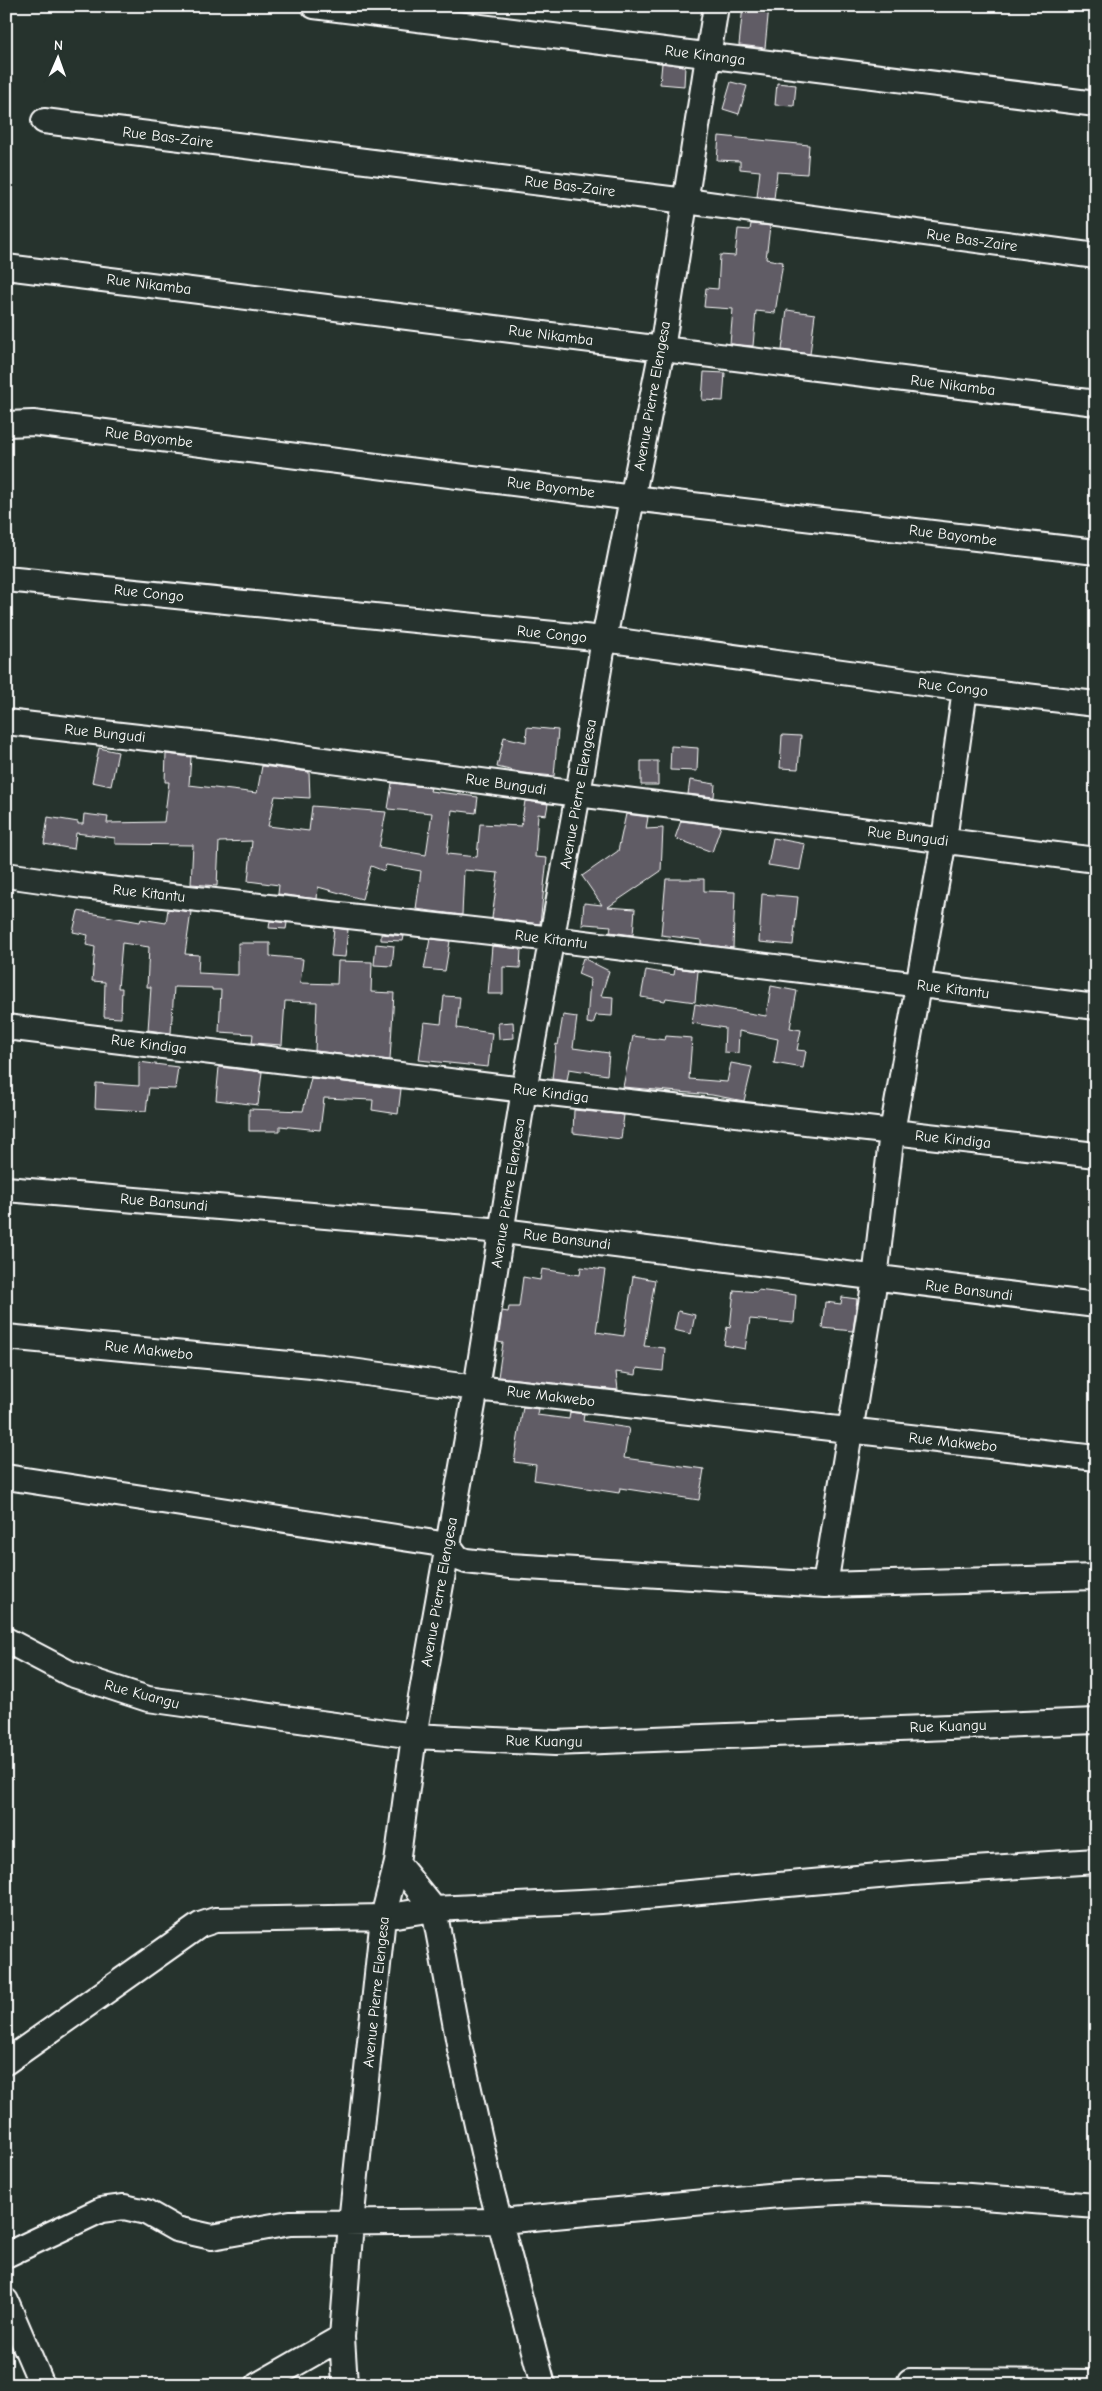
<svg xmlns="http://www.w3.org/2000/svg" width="1102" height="2391" font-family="'Comic Neue',sans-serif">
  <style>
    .building { fill: #615b65; stroke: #fff }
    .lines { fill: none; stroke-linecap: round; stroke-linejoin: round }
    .minor-casing { stroke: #fff; stroke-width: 28 }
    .minor { stroke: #26332d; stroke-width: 24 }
    .labels { text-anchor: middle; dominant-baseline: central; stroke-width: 5; stroke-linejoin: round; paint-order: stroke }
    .street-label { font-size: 15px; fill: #fff; stroke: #26332d }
  </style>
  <rect width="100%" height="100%" fill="#26332d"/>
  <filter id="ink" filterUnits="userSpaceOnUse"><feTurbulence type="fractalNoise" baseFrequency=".02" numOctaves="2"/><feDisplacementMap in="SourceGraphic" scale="10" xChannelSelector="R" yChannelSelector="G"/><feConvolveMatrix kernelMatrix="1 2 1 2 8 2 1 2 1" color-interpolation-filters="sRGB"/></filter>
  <g filter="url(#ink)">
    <path class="building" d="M 743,6 L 769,6 L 765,48 L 739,45 Z
      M 662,63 L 685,66 L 684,86 L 660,84 Z
      M 731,82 L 747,86 L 739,114 L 723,109 Z
      M 777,83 L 796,85 L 794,106 L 775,105 Z
      M 719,136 L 809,145 L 807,174 L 777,172 L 774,199 L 757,197 L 760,171 L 740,169 L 740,161 L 717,160 Z
      M 751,224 L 770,226 L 766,259 L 783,262 L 775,313 L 756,311 L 753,346 L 730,344 L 733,309 L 704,307 L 706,288 L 718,289 L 720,255 L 735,256 L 738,229 L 750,230 Z
      M 787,310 L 815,314 L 810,354 L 782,350 Z
      M 704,372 L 725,373 L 723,401 L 702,400 Z
      M 527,727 L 558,730 L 554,776 L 523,773 L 497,767 L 504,737 L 526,742 Z
      M 782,735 L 801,736 L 798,769 L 780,768 Z
      M 671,746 L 698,748 L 697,771 L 670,770 Z
      M 99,748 L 118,752 L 111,786 L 92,782 Z
      M 166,754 L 191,757 L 189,785 L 257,793 L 262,766 L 309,772 L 310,798 L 275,796 L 268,826 L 309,831 L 312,806 L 386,812 L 379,847 L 426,855 L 432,813 L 388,809 L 392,783 L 431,788 L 430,791 L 478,797 L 476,813 L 452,810 L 447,854 L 477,857 L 480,824 L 521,826 L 525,801 L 548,804 L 546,815 L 538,814 L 535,857 L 547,858 L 540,924 L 492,918 L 498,873 L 464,870 L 462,915 L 416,909 L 421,871 L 386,865 L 384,871 L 371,866 L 362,899 L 318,887 L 317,899 L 278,894 L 279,885 L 248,881 L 252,841 L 219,842 L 217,886 L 191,884 L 193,845 L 115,844 L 115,838 L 76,833 L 74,849 L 44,844 L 48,817 L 78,822 L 78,824 L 83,824 L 84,814 L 108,817 L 107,823 L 164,822 L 169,782 L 165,782 Z
      M 641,761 L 658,761 L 658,785 L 641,785 Z
      M 690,780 L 715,784 L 714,797 L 688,794 Z
      M 626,814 L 648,817 L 646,829 L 663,828 L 661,871 L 608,907 L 635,909 L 633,935 L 610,932 L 611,926 L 585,924 L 582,926 L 584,903 L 602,905 L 582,876 L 618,851 Z
      M 681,821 L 721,826 L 712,852 L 675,838 Z
      M 773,838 L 805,844 L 800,870 L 768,865 Z
      M 666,879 L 704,879 L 704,891 L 735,892 L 733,948 L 701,944 L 701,940 L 661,935 Z
      M 762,894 L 798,897 L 793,945 L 759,942 Z
      M 168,909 L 191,912 L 185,954 L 199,955 L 198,973 L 238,975 L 238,943 L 270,943 L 270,956 L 303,959 L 300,983 L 337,984 L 338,961 L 372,962 L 371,992 L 394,993 L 390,1060 L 315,1051 L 317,1002 L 285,1001 L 282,1045 L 252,1043 L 253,1034 L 219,1032 L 221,990 L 212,990 L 212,988 L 174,987 L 171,1033 L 148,1030 L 151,987 L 147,987 L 149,947 L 122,943 L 118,988 L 122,988 L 121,1018 L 104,1017 L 105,982 L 92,981 L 95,947 L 86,945 L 88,935 L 73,932 L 78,911 L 140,922 L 141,919 L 166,923 Z
      M 270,921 L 287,923 L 286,929 L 269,928 Z
      M 334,928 L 348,930 L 345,957 L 331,956 Z
      M 381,934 L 404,936 L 403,941 L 381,940 Z
      M 430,939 L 450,941 L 445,971 L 424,969 Z
      M 376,944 L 394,946 L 392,966 L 374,965 Z
      M 492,946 L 521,949 L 520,968 L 503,967 L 503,994 L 488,994 Z
      M 583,958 L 609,971 L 601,996 L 613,997 L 612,1016 L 596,1015 L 593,1024 L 587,1023 L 590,979 L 578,974 Z
      M 675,968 L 698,971 L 695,1002 L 666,998 L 665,1001 L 641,997 L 646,970 L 674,975 Z
      M 771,986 L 797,991 L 790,1028 L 801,1030 L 797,1050 L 806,1051 L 803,1068 L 774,1063 L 778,1039 L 739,1031 L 738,1053 L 724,1052 L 725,1028 L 692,1023 L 695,1004 L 766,1016 Z
      M 444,996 L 460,997 L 457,1028 L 492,1033 L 488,1067 L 419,1060 L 424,1022 L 441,1024 Z
      M 563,1015 L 577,1017 L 573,1048 L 609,1053 L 607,1075 L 569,1069 L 567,1081 L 552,1079 L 556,1044 L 558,1045 Z
      M 513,1022 L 514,1038 L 499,1039 L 498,1023 Z
      M 633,1036 L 665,1040 L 666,1036 L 692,1038 L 689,1079 L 727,1082 L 731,1063 L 752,1067 L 744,1101 L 712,1095 L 623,1087 Z
      M 139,1062 L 178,1067 L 175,1089 L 149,1088 L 146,1111 L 95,1108 L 96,1083 L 139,1086 Z
      M 219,1067 L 262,1072 L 258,1105 L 216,1100 Z
      M 311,1078 L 401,1089 L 398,1114 L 372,1110 L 373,1100 L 324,1098 L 320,1130 L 280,1126 L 280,1131 L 249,1131 L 249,1109 L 303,1111 Z
      M 574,1110 L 624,1115 L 621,1139 L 573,1133 Z
      M 581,1267 L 605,1270 L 596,1332 L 624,1336 L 633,1276 L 655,1280 L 644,1346 L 665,1348 L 663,1371 L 637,1368 L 636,1375 L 616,1372 L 618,1390 L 498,1377 L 503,1343 L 498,1342 L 502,1311 L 508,1312 L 509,1307 L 519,1307 L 523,1277 L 540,1280 L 542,1269 L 580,1275 Z
      M 734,1290 L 757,1292 L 758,1290 L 796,1295 L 794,1323 L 750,1319 L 745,1349 L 724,1345 L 727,1327 L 730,1328 Z
      M 842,1297 L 857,1299 L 853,1331 L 822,1328 L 825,1302 L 841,1304 Z
      M 678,1311 L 695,1315 L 691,1334 L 674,1330 Z
      M 523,1407 L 538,1409 L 537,1415 L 569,1419 L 570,1412 L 584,1414 L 583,1421 L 629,1428 L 624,1458 L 704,1469 L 699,1500 L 620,1488 L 619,1493 L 534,1480 L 536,1465 L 514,1462 Z"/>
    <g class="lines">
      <defs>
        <path id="minor" d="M 314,6 L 1096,104
          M 44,121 L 686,201 L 1096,256
          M 6,267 L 1096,403
          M 6,424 L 33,423 L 633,498 L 1096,552
          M 6,579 L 604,639 L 965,689 L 1096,704
          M 6,722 L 227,747 L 578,794 L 1096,860
          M 6,875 L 83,886 L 552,939 L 1096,1007
          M 6,1027 L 524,1090 L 1096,1155
          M 6,1189 L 502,1231 L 1096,1305
          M 6,1337 L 322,1367 L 476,1388 L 1096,1458
          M 6,1477 L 448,1545 L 458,1558 L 466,1561 L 510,1566 L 825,1585 L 1096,1577
          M 825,1585 L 875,1279 L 892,1132 L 944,840 L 965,689
          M 6,1640 L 71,1674 L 148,1699 L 414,1736 L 555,1743 L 1096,1721
          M 397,1863 L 434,1909 L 460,2049 L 491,2188 L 543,2385
          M 6,2062 L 200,1925 L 215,1920 L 383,1917 L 434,1909 L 601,1901 L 912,1873 L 1096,1861
          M 6,2255 L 101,2210 L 124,2207 L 146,2212 L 176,2229 L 212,2237 L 290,2223 L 501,2221 L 779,2195 L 857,2191 L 957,2195 L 1096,2206
          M 6,2301 L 42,2385
          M 910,2381 L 1096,2382
          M 258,2385 L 342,2337
          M 345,2385 L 342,2337 L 351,2223 L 383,1917 L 397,1863 L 414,1736 L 476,1388 L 524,1090 L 578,794 L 604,639 L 662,349 L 716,6"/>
      </defs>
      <use href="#minor" class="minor-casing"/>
      <use href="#minor" class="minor"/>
    </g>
  </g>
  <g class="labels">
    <g class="street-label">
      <text transform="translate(705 55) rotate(7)">Rue Kinanga</text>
      <text transform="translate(168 137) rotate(7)">Rue Bas-Zaire</text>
      <text transform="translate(570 186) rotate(7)">Rue Bas-Zaire</text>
      <text transform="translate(972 240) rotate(8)">Rue Bas-Zaire</text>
      <text transform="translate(149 284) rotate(7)">Rue Nikamba</text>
      <text transform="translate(551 335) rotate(7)">Rue Nikamba</text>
      <text transform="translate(953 385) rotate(7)">Rue Nikamba</text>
      <text transform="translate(652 396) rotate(-80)">Avenue Pierre Elengesa</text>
      <text transform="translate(149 437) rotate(7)">Rue Bayombe</text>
      <text transform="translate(551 487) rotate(7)">Rue Bayombe</text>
      <text transform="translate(953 535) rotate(7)">Rue Bayombe</text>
      <text transform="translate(149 593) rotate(6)">Rue Congo</text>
      <text transform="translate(552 634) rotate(6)">Rue Congo</text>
      <text transform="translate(953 687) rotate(7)">Rue Congo</text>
      <text transform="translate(105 733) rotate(6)">Rue Bungudi</text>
      <text transform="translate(506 784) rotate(8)">Rue Bungudi</text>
      <text transform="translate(578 794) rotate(-80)">Avenue Pierre Elengesa</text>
      <text transform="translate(908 836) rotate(7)">Rue Bungudi</text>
      <text transform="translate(149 893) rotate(6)">Rue Kitantu</text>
      <text transform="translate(551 939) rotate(7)">Rue Kitantu</text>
      <text transform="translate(953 989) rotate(7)">Rue Kitantu</text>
      <text transform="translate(149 1044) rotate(7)">Rue Kindiga</text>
      <text transform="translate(551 1093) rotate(7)">Rue Kindiga</text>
      <text transform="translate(953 1139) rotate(6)">Rue Kindiga</text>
      <text transform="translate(508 1193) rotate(-81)">Avenue Pierre Elengesa</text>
      <text transform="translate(164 1202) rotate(5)">Rue Bansundi</text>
      <text transform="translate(567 1239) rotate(7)">Rue Bansundi</text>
      <text transform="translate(969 1290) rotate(7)">Rue Bansundi</text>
      <text transform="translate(149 1350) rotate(6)">Rue Makwebo</text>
      <text transform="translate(551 1396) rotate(7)">Rue Makwebo</text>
      <text transform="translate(953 1442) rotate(6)">Rue Makwebo</text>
      <text transform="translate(439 1592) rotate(-80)">Avenue Pierre Elengesa</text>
      <text transform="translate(142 1694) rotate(15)">Rue Kuangu</text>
      <text transform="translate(948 1726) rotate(-2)">Rue Kuangu</text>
      <text transform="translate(544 1741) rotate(1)">Rue Kuangu</text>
      <text transform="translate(376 1992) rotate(-84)">Avenue Pierre Elengesa</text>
    </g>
  </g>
  <rect width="1102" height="2391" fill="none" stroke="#26332d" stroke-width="25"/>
  <rect x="12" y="12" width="1077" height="2366" fill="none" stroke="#fff" stroke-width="2" filter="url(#ink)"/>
  <g transform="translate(58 58) rotate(2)" stroke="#26332d" stroke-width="4" paint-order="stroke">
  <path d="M0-4L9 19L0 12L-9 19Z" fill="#ffffff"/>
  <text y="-8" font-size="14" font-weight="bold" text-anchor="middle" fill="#ffffff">N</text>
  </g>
</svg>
